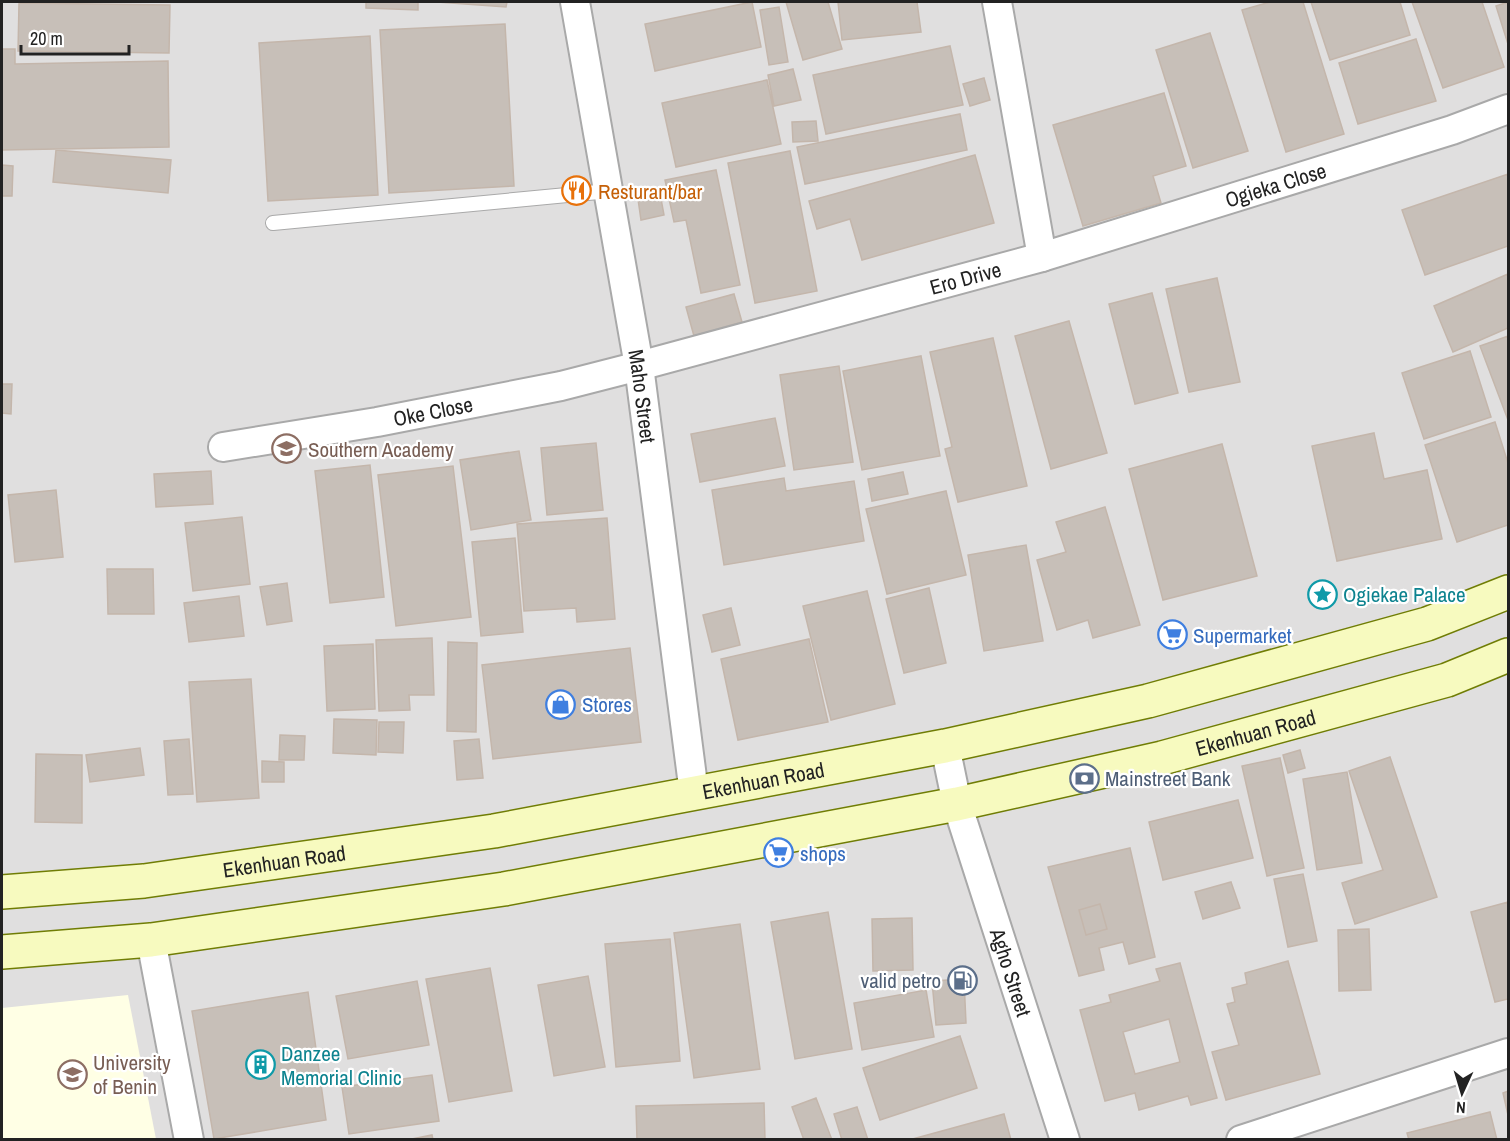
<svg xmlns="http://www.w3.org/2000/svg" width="1510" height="1141" font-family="'Archivo Narrow',sans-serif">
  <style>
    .residential { fill: #e0dfdf }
    .education { fill: #ffffe5 }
    .building { fill: #c7bfb8; stroke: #c4b6ab; stroke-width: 1.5; fill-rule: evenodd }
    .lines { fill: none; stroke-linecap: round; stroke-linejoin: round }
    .lane-casing { stroke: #a9a9a9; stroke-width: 16 }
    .street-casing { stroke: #a9a9a9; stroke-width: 32 }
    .secondary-casing { stroke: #707d05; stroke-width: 36 }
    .lane { stroke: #fff; stroke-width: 14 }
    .street { stroke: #fff; stroke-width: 28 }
    .secondary { stroke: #f7fabf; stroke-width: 33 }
    .labels { text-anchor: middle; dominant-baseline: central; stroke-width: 4.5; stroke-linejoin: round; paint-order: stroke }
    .street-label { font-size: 21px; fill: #222; stroke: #fff }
    .food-label { font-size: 21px; fill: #c56008; stroke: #fff; text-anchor: start }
    .education-label { font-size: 21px; fill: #785e54; stroke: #fff; text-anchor: start }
    .culture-label { font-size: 21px; fill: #0d838f; stroke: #fff; text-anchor: start }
    .shop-label { font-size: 21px; fill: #366cbe; stroke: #fff; text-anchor: start }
    .service-label { font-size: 21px; fill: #4e5e75; stroke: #fff; text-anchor: start }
  </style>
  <rect width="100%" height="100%" fill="#f2efe9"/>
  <path class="residential" d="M 2,2 L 1508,2 L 1508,1139 L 2,1139 Z"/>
  <path class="education" d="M 128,995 L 156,1139 L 2,1139 L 2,1008 Z"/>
  <path class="building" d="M 366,2 L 418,2 L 418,10 L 366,8 Z
    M 437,2 L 507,2 L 506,7 Z
    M 752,2 L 761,47 L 655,71 L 645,24 Z
    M 786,2 L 828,2 L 842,49 L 803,60 Z
    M 838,2 L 917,2 L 921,32 L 842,40 Z
    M 1270,2 L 1303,2 L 1344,134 L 1286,152 L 1242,10 Z
    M 1311,2 L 1400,2 L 1410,35 L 1330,60 Z
    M 1412,2 L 1482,2 L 1504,67 L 1443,88 Z
    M 1508,2 L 1508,44 L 1496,6 Z
    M 19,3 L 170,5 L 169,53 L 18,51 Z
    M 779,7 L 788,62 L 769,65 L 760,10 Z
    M 505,24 L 514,186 L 389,193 L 380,30 Z
    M 1210,33 L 1248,151 L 1193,168 L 1156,50 Z
    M 370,36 L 378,195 L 268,201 L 259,43 Z
    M 1416,39 L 1436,101 L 1358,124 L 1339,63 Z
    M 950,46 L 963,105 L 826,134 L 813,75 Z
    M 2,49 L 15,49 L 15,64 L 168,61 L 169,147 L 2,150 Z
    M 793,69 L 801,100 L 774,106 L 768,75 Z
    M 984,78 L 990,100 L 970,106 L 963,84 Z
    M 767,80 L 781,144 L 676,167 L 662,103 Z
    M 1164,93 L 1186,166 L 1153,176 L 1161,203 L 1083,226 L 1053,125 Z
    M 960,114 L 967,150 L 805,184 L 797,147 Z
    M 816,121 L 818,141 L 793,142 L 792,122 Z
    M 56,150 L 171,160 L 168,193 L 53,182 Z
    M 790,151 L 817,291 L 755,303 L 728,163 Z
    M 975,155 L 994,223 L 862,260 L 850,219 L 817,229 L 809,201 Z
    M 2,165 L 13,166 L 12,196 L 2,196 Z
    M 716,170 L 740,285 L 701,293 L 686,220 L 674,222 L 665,180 Z
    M 1508,174 L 1508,246 L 1425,275 L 1402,210 Z
    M 659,188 L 664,215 L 641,220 L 637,192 Z
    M 1508,274 L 1508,328 L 1453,352 L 1434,306 Z
    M 1217,278 L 1240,382 L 1189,392 L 1166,289 Z
    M 1152,293 L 1178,393 L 1135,404 L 1109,304 Z
    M 734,294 L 742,322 L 694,336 L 686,307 Z
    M 1069,321 L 1107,453 L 1051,469 L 1015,336 Z
    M 1508,336 L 1508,420 L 1480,346 Z
    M 993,338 L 1027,486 L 958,502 L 945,449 L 952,447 L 930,352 Z
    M 1470,351 L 1491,417 L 1424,439 L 1402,373 Z
    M 921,356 L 940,456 L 862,470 L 843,371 Z
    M 839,366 L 853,462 L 794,470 L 780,375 Z
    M 2,384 L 12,384 L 11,414 L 2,413 Z
    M 775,418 L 785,466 L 700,482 L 691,434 Z
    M 1495,422 L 1508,463 L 1508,525 L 1457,542 L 1425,445 Z
    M 1374,433 L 1384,479 L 1427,470 L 1442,539 L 1337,561 L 1312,446 Z
    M 596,443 L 603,510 L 547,515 L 541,448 Z
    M 1222,444 L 1257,576 L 1163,600 L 1129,469 Z
    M 519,451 L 531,520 L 471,530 L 460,460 Z
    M 370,465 L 384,597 L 330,603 L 315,471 Z
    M 453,466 L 471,617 L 396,626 L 378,475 Z
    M 211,471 L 213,504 L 156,507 L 154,474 Z
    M 903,472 L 908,494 L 872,501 L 868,479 Z
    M 784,478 L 786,491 L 854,481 L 864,541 L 724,565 L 712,490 Z
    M 56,490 L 63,557 L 15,562 L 8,495 Z
    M 946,491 L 966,575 L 887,594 L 866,509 Z
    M 1105,507 L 1140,625 L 1093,638 L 1088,620 L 1057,630 L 1037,560 L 1066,552 L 1056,522 Z
    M 242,517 L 250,584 L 193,591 L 185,523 Z
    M 607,518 L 615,619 L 577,622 L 576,608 L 524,611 L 517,524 Z
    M 515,538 L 523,632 L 481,636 L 472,542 Z
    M 1026,545 L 1043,641 L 984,651 L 968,555 Z
    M 107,569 L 153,569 L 154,614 L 108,614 Z
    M 287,583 L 292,621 L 267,625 L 260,587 Z
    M 929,588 L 946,663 L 904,673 L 886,599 Z
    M 867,591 L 895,704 L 831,720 L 803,606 Z
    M 239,596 L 244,636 L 189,642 L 184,603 Z
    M 731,608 L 740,645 L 712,652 L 703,615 Z
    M 432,638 L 434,695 L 409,695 L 410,710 L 379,711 L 376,640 Z
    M 809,639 L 828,722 L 738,740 L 721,659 Z
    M 448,642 L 477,643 L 476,732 L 447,731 Z
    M 373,644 L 375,709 L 327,711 L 324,646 Z
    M 630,648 L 641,742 L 493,759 L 482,665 Z
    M 251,679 L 259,798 L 197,802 L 189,682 Z
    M 334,719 L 377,720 L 376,755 L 333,753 Z
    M 379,722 L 404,722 L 403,753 L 378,752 Z
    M 280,735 L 305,736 L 304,760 L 279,760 Z
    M 189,739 L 193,794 L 168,795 L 164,741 Z
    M 479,739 L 483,778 L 457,780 L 454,741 Z
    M 140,748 L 144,775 L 90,782 L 86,755 Z
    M 1300,750 L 1305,768 L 1288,773 L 1283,755 Z
    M 36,754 L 82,755 L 82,823 L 35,822 Z
    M 1390,757 L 1437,897 L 1355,924 L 1342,883 L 1383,870 L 1349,771 Z
    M 1280,758 L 1304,868 L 1267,876 L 1242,766 Z
    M 262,761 L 284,762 L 284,782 L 262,782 Z
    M 1347,772 L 1362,863 L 1317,870 L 1303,779 Z
    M 1238,800 L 1253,858 L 1163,880 L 1149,822 Z
    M 1130,848 L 1155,957 L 1129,964 L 1123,942 L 1099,948 L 1104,970 L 1079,976 L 1048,867 ZM 1100,904 L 1107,929 L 1086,935 L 1079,910 Z
    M 1303,874 L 1317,941 L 1288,947 L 1274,879 Z
    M 1231,882 L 1240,908 L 1203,919 L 1195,892 Z
    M 1508,902 L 1508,999 L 1495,1002 L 1471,912 Z
    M 1100,904 L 1107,929 L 1086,935 L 1079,910 Z
    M 828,912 L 852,1049 L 795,1059 L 771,922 Z
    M 912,918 L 913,970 L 873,971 L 872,919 Z
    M 740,924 L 760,1069 L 694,1078 L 674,933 Z
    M 1369,929 L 1371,990 L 1339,991 L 1338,930 Z
    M 670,939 L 680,1061 L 616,1067 L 605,944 Z
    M 1288,961 L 1320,1074 L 1226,1100 L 1212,1052 L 1239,1045 L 1227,1004 L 1235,1002 L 1232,988 L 1247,984 L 1245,973 Z
    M 1180,963 L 1217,1098 L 1191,1105 L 1188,1096 L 1139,1110 L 1135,1093 L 1105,1101 L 1080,1010 L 1111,1002 L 1109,995 L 1160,981 L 1156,969 ZM 1169,1019 L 1180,1062 L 1135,1074 L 1123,1032 Z
    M 490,968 L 512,1091 L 449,1102 L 426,979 Z
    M 588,976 L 605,1067 L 554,1076 L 538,985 Z
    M 964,979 L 966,1023 L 936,1025 L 932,981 Z
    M 417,981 L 429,1045 L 348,1059 L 336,996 Z
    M 926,990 L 934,1037 L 862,1050 L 854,1003 Z
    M 308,992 L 326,1120 L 214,1139 L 192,1011 Z
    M 960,1036 L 977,1088 L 880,1120 L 863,1068 Z
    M 432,1075 L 439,1121 L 349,1134 L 342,1087 Z
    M 1508,1091 L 1508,1115 L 1503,1093 Z
    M 816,1098 L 832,1140 L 804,1140 L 792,1107 Z
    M 764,1103 L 765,1140 L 637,1140 L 636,1106 Z
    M 857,1107 L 868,1140 L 842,1140 L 834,1114 Z
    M 1490,1112 L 1497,1140 L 1409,1140 L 1407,1133 Z
    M 1004,1114 L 1011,1140 L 909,1140 Z
    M 432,1135 L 433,1140 L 407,1140 Z"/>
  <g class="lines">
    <defs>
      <path id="lane" d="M 273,223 L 609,191"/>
      <g id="street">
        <path id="s1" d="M 575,2 L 639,366 L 694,793"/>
        <path d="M 997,2 L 1042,257"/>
        <path id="s2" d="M 223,447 L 377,422 L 561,386 L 639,366 L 1042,257 L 1452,130 L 1508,109"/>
        <path id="s3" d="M 945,746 L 957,804 L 1065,1140"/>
        <path d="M 151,940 L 189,1140"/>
        <path d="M 1241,1140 L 1508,1053"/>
      </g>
      <g id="secondary">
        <path id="s4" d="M 2,892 L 144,881 L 494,831 L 945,746 L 1148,701 L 1427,624 L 1508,592"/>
        <path id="s5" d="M 2,952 L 151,940 L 504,889 L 957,804 L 1162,758 L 1447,680 L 1508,655"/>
      </g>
    </defs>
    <use href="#lane" class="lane-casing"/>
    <use href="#street" class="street-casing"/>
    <use href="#secondary" class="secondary-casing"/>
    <use href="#lane" class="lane"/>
    <use href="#street" class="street"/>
    <use href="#secondary" class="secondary"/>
  </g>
  <defs>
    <symbol id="restaurant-ring" viewBox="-11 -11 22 22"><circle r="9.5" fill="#fff" stroke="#e8710a" stroke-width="1.5"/><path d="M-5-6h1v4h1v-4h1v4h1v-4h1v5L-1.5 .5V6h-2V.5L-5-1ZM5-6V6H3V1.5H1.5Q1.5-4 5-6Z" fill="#e8710a"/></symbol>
    <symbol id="school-ring" viewBox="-11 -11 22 22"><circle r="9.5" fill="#fff" stroke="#8d6e63" stroke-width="1.5"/><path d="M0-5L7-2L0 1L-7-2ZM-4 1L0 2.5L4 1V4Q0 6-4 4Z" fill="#8d6e63"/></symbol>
    <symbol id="sight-ring" viewBox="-11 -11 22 22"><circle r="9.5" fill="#fff" stroke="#0f9aa8" stroke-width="1.5"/><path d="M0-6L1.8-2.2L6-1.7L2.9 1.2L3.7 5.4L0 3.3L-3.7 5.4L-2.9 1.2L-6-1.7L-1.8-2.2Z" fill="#0f9aa8"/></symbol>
    <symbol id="supermarket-ring" viewBox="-11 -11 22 22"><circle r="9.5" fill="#fff" stroke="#3f7fe0" stroke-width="1.5"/><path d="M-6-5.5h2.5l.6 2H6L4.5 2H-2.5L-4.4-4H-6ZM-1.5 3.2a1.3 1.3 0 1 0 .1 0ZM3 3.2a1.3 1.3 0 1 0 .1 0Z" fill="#3f7fe0"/></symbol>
    <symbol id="shop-ring" viewBox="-11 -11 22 22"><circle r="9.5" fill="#fff" stroke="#3f7fe0" stroke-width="1.5"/><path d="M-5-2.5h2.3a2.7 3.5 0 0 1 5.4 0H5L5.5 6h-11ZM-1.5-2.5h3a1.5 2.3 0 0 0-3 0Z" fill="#3f7fe0"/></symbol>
    <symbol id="bank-ring" viewBox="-11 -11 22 22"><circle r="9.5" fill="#fff" stroke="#5c6f8a" stroke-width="1.5"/><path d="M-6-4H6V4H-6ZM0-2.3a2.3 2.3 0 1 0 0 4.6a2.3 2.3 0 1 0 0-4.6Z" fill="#5c6f8a"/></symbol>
    <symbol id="fuel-ring" viewBox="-11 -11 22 22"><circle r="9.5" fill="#fff" stroke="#5c6f8a" stroke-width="1.5"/><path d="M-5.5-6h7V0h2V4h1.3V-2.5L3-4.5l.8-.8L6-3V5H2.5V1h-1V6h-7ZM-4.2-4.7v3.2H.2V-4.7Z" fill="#5c6f8a"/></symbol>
    <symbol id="building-ring" viewBox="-11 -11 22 22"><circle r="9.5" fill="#fff" stroke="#0f9aa8" stroke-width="1.5"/><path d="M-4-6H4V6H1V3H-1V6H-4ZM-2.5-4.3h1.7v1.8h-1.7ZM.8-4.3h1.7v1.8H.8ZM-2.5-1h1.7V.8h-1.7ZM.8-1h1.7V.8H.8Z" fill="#0f9aa8"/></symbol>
    <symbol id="university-ring" viewBox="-11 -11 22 22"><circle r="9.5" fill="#fff" stroke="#8d6e63" stroke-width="1.5"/><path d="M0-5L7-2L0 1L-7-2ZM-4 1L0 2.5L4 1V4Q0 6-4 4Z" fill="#8d6e63"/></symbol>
  </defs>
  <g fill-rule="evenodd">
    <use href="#restaurant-ring" x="560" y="174" width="33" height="33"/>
    <use href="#school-ring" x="270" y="432" width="33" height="33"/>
    <use href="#sight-ring" x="1306" y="578" width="33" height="33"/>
    <use href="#supermarket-ring" x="1156" y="618" width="33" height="33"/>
    <use href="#shop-ring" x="544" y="688" width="33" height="33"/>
    <use href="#bank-ring" x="1068" y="762" width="33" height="33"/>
    <use href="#supermarket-ring" x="762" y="836" width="33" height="33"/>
    <use href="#fuel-ring" x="946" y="964" width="33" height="33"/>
    <use href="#building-ring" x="244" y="1048" width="33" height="33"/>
    <use href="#university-ring" x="56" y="1058" width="33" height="33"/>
  </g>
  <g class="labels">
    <g class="street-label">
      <text stroke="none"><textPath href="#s2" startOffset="1086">Ogieka Close</textPath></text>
      <text stroke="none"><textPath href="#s2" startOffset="762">Ero Drive</textPath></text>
      <text stroke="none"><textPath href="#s1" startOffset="400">Maho Street</textPath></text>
      <text stroke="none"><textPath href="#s2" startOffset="213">Oke Close</textPath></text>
      <text stroke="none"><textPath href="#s5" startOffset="1274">Ekenhuan Road</textPath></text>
      <text stroke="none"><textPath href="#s4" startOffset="770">Ekenhuan Road</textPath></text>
      <text stroke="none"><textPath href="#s4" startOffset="284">Ekenhuan Road</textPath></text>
      <text stroke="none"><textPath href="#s3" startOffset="236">Agho Street</textPath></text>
    </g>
    <g class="food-label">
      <text x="598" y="191">Resturant/bar</text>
    </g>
    <g class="education-label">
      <text x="308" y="449">Southern Academy</text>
      <text x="93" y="1062">University<tspan x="93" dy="24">of Benin</tspan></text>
    </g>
    <g class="culture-label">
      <text x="1343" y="594">Ogiekae Palace</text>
      <text x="281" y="1053">Danzee<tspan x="281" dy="24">Memorial Clinic</tspan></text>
    </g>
    <g class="shop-label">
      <text x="1193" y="635">Supermarket</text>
      <text x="582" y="704">Stores</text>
      <text x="800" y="853">shops</text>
    </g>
    <g class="service-label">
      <text x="1105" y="778">Mainstreet Bank</text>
      <text x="941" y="980" text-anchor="end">valid petro</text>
    </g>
  </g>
  <rect width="1510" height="1141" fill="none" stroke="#222222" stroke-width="6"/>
  <g transform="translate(1462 1093) rotate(184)" stroke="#ffffff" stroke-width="4.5" paint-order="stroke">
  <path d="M0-4.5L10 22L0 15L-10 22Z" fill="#222222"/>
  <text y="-9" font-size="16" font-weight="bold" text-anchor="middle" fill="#222222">N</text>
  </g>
  <path d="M21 45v9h108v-9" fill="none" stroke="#222222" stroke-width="3"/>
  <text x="30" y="45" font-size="18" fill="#222222" stroke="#ffffff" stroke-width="4.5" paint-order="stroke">20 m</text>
</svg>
